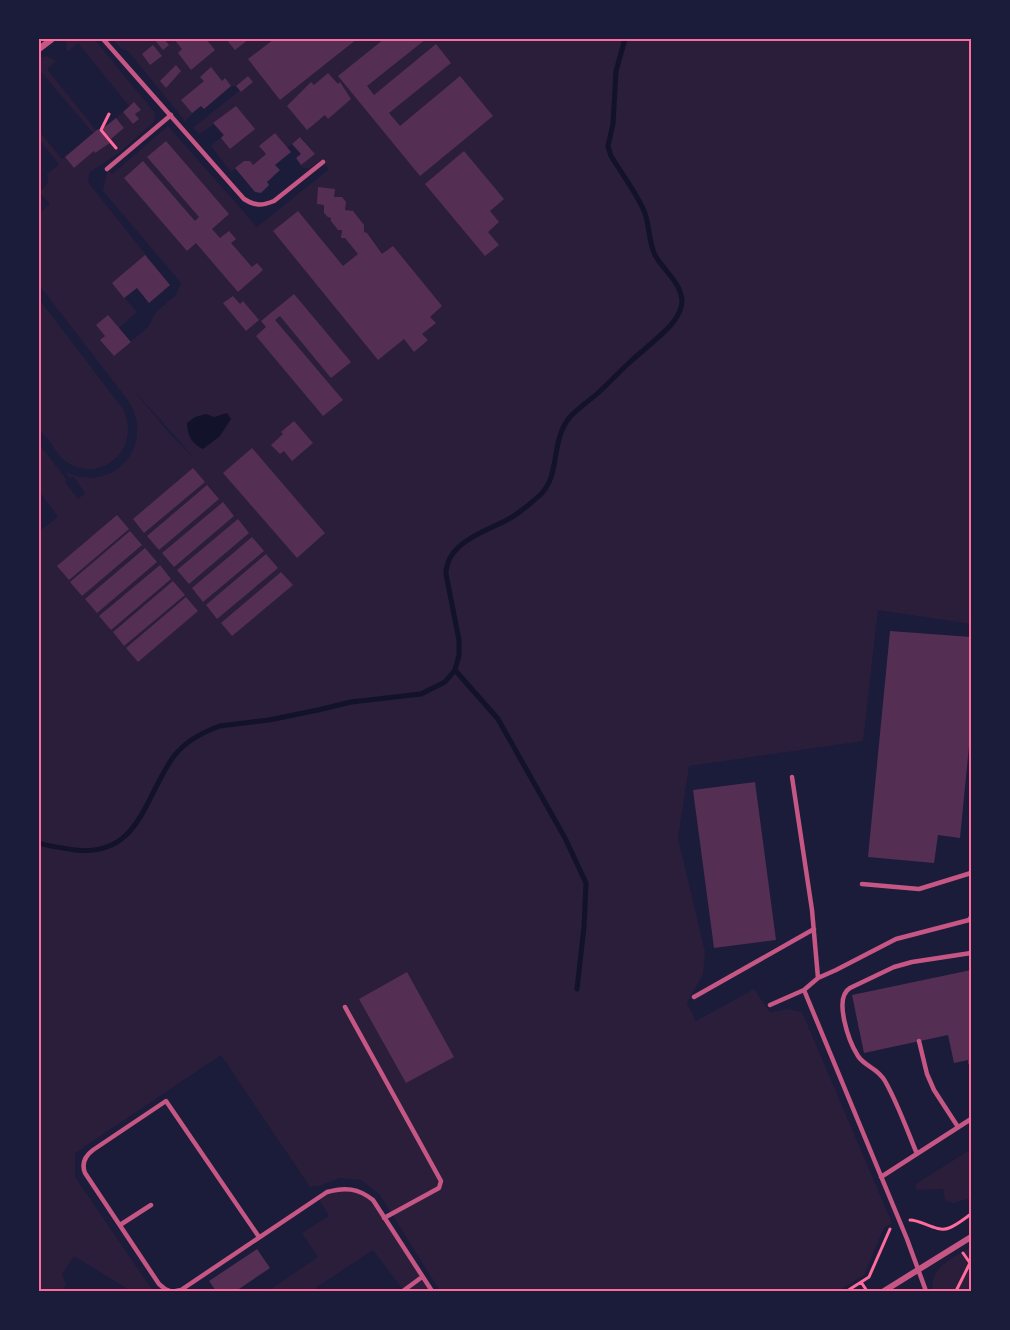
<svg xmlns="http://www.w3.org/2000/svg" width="1010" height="1330" font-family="'IBM Plex Sans',sans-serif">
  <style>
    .green { fill: #2a1e3b; fill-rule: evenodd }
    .water { fill: #12122b }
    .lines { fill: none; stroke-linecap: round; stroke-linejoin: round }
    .stream { stroke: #12122b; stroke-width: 5 }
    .building { fill: #542f53 }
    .path { stroke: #ff6b9d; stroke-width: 3 }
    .service { stroke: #c65784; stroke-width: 4.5 }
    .minor { stroke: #c65784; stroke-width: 6 }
    .neatline { fill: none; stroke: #ff6b9d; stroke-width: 2 }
  </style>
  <rect width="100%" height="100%" fill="#1b1b3a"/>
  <path class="green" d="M 66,39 L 94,39 L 155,113 L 154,122 L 120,152 L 90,172 L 88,182 L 170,285 L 149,303 L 137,288 L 125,298 L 137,312 L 119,328 L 96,325 L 105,336 L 101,341 L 114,356 L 148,327 L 156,312 L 176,295 L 181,283 L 103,191 L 106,175 L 109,171 L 112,174 L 168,126 L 257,227 L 329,169 L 321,160 L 310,168 L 303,168 L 300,165 L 314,153 L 301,137 L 287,148 L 266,154 L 253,165 L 244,161 L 231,172 L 211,146 L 223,135 L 214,124 L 200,134 L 193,128 L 240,90 L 241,92 L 253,82 L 248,76 L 236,86 L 231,86 L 204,109 L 201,106 L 185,121 L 128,51 L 122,49 L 112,39 L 971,39 L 971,624 L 878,610 L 863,741 L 689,766 L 678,838 L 705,952 L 703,974 L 687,1003 L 696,1021 L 754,989 L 770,1012 L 788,1009 L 802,1012 L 892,1223 L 884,1228 L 864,1275 L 838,1291 L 440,1291 L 380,1195 L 361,1180 L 340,1178 L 319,1186 L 310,1187 L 221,1055 L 75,1153 L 75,1177 L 153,1291 L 131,1291 L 74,1256 L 62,1274 L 66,1285 L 62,1291 L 39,1291 L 39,531 L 58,517 L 39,491 L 39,444 L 67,480 L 65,482 L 78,499 L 85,493 L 73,476 L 70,478 L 65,472 C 114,495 158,444 127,399 L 39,285 L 39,213 L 50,204 L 39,192 L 48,183 L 47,174 L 59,164 L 39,140 L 39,131 L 62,159 L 65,157 L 74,168 L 94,151 L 95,153 L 110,143 L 100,131 L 102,129 L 111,139 L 124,128 L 116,118 L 123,112 L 133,124 L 139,119 L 135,114 L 140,110 L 129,106 L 78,43 L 67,52 ZM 130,386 L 196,460 L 170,434 Z
    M 47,56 L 56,61 L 47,69 L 96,130 L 93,133 L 42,73 L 39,74 L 39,58 Z
    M 39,299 L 123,409 C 142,447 103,484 68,463 C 60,458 55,449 50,442 C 47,438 41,432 39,428 C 36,419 39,405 39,396 C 39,363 39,331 39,299 Z
    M 971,1149 L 971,1198 L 953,1203 L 945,1200 L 943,1189 L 916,1190 L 916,1184 Z
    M 348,1188 L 373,1200 L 432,1291 L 404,1291 L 373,1250 L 311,1291 L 268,1291 L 318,1257 L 302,1233 L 329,1216 L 318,1198 L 327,1192 Z
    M 971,1247 L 971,1287 L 968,1291 L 933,1291 C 928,1267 954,1258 971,1247 Z"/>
  <path class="water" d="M 227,413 L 231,419 L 220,436 L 203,449 C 192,444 187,435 187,423 L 195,417 L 206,414 L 214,417 Z"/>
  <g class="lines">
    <path class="stream" d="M 455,670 L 498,719 L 565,838 L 586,883 L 584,927 L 577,989
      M 39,843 C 51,847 63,848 75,850 C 140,857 144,797 174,756 C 185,742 203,732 220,726 L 269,720 L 318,710 L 351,702 L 421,694 L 445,682 L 455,670 L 459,655 L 459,640 L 446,574 C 446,543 484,532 507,520 C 518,514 530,504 540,495 C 561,476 550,440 570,417 C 578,408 589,401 598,393 C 609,383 619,372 630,362 C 643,350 659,338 671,325 C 676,319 682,309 682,301 C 681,282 663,270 655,255 C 648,241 650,225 644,211 C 636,192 622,174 611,156 L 608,146 L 613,124 L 616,71 L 625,39"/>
  </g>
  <path class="building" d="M 154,39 L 164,39 L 169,45 L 163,50 Z
    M 174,39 L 206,39 L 215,50 L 191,70 L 178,53 L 182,49 Z
    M 226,39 L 249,39 L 235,50 Z
    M 274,39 L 357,39 L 280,100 L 248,59 Z
    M 384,39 L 426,39 L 367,86 L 374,95 L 436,44 L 451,63 L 389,113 L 400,126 L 460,76 L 493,116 L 420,176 L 338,76 Z
    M 153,45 L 162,56 L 150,65 L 142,54 Z
    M 176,65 L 181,71 L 166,88 L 160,81 Z
    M 211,67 L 222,81 L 225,78 L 231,86 L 204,109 L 201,106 L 192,113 L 181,100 L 204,81 L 200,77 Z
    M 328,73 L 338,84 L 340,82 L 351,99 L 328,119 L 325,115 L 307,130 L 287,106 L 311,82 L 314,85 Z
    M 248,76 L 253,82 L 241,92 L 236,86 Z
    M 134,102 L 141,110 L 135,114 L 139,119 L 133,124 L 123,112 Z
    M 236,106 L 255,129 L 230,149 L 221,138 L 224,135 L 213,123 Z
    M 116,118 L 124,128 L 111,139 L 102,129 Z
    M 98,129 L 110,143 L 95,153 L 94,151 L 74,168 L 65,157 Z
    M 275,133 L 291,152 L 275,165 L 280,170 L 267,182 L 269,185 L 261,193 L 255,192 L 235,168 L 244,161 L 250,161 L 253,165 L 266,154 L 259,146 Z
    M 300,137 L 315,154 L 301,165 L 296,158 L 301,154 L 292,144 Z
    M 166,141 L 229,214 L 212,229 L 220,238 L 229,231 L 236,239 L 231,243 L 252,267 L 257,263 L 263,270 L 238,292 L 196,243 L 187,251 L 124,178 L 143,161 L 195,221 L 199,217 L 147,157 Z
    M 464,151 L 504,199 L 490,211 L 499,222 L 488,232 L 499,245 L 485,256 L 425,184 Z
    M 318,187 L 335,189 L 334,197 L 342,197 L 346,202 L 345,210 L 353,211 L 364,225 L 364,232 L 367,233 L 382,254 L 393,246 L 442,306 L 430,317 L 436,323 L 422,334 L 428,340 L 414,352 L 404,339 L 378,360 L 273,231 L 298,211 L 343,266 L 358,254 L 345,238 L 341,238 L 342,230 L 338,230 L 331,221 L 331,218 L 328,217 L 324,213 L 324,205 L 317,204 Z
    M 145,255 L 170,285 L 149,303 L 137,288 L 124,298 L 112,283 Z
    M 294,294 L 351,362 L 331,378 L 280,316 L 275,320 L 343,400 L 323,416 L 256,336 L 266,327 L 261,321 Z
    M 233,296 L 240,304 L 243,301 L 259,320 L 246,331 L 223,303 Z
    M 108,315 L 131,342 L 114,356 L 100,340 L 105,336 L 96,325 Z
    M 294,421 L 313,443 L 292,461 L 284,451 L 280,454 L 271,445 L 283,434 L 281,432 Z
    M 252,448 L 325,533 L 297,558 L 223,473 Z
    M 193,468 L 205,482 L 144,533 L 133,519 Z
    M 207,485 L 219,499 L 159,550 L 147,536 Z
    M 223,502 L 234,516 L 174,567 L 162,553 Z
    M 117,515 L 129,529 L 69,580 L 57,566 Z
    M 238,519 L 249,533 L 189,584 L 177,570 Z
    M 130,531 L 142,545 L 82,596 L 70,582 Z
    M 252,537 L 264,551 L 203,602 L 192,588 Z
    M 145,548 L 157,562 L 97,613 L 85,599 Z
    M 266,554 L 278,568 L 217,619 L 206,605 Z
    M 160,565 L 171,579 L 111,630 L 99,616 Z
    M 281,572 L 293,585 L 232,636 L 221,623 Z
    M 173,581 L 185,595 L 124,646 L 113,632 Z
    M 186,597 L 198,611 L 138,662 L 126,648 Z
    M 890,631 L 971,637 L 971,726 L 960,838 L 938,835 L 934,863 L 868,857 Z
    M 755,782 L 776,940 L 714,948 L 693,790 Z
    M 971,970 L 971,1063 L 968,1064 L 968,1060 L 954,1063 L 948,1035 L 864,1053 L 852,995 Z
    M 407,972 L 454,1057 L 406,1083 L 359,999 Z
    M 257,1249 L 270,1268 L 236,1291 L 216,1291 L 209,1281 Z"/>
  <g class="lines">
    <path class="path" d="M 109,114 L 101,130 L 116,148
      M 910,1220 C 922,1220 937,1233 949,1228 C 957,1225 964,1219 971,1214
      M 963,1253 L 970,1263
      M 861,1282 L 867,1291
      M 847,1291 L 869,1277 L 890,1229
      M 956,1291 L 970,1263"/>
    <path class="service" d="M 103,39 L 244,199 C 255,206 262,206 274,201 L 323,162
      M 107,169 L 171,115
      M 792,777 L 812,910 L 818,978
      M 862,884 L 919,889 L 971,873
      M 804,990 L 907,1239 L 926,1291
      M 694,997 L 814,929
      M 770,1005 L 804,990 L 818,978 L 836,970 L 896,939 L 969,920 L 971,917
      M 345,1007 L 441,1181 L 439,1188 L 384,1218
      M 919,1041 L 927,1074 L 934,1090 L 958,1127
      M 917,1154 C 907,1130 898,1104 885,1081 C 878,1068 864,1066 858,1056 C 849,1042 833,998 850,988 L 894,967 L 912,962 L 971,953
      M 881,1177 L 971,1119
      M 120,1225 L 151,1205
      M 170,1291 L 165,1289 L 159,1284 L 85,1173 C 81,1163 85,1156 93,1150 L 166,1101 L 259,1237
      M 176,1291 L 181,1290 L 327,1192 C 345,1187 358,1188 373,1200 L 432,1291
      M 403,1291 L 422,1277"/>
    <path class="minor" d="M 39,49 L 52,39
      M 884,1291 L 971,1237"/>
  </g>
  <rect width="1010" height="1330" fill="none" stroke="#1b1b3a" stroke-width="81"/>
  <rect x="40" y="40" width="930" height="1250" class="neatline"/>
</svg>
